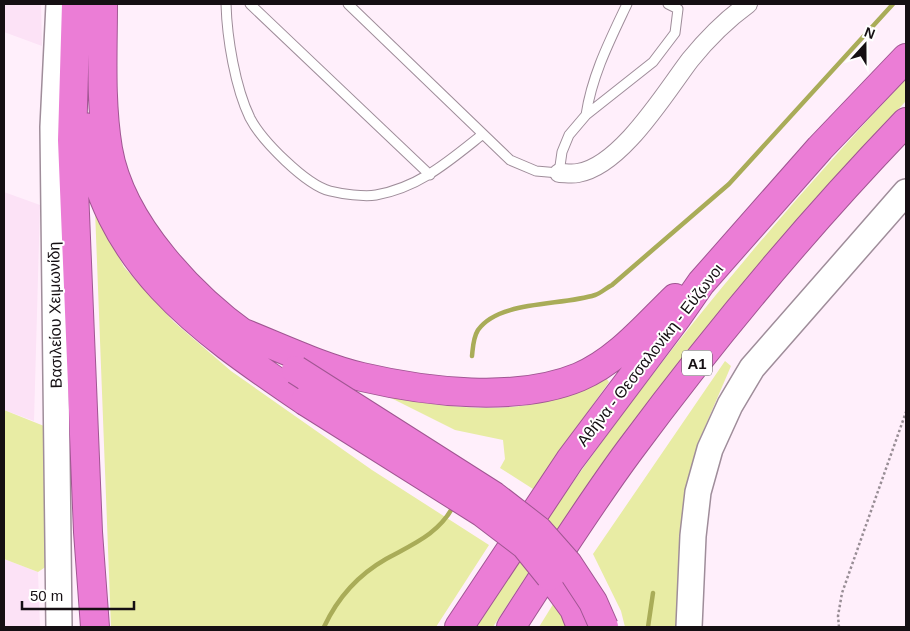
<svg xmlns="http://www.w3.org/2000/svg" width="910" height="631" font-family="Arial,sans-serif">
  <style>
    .built { fill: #fce2f6 }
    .green { fill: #e8eca4 }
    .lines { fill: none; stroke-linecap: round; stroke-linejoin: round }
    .stream { stroke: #a9ac58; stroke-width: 4.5 }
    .lane-casing { stroke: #9f8d9a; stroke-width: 11 }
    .street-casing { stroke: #9f8d9a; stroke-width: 20 }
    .secondary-casing { stroke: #9f8d9a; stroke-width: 28 }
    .highway-casing { stroke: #a05692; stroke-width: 30 }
    .path { stroke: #988d95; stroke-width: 2.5; stroke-dasharray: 2.5 2.5; stroke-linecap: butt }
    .lane { stroke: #fff; stroke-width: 9 }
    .street { stroke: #fff; stroke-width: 18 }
    .secondary { stroke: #fff; stroke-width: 25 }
    .highway { stroke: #eb7dd6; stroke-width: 28 }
    .highway-bridge-casing { stroke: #a05692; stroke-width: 30; stroke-linecap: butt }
    .highway-bridge { stroke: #eb7dd6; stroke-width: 28 }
    .labels { text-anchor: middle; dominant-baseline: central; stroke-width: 4; stroke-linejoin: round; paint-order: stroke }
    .shield { fill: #fff; stroke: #5b575a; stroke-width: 1 }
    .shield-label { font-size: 15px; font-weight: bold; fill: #150f13 }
    .street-label { font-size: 16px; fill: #150f13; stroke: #fff }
  </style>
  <rect width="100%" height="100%" fill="#ffeffb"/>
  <path class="built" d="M 4,4 L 41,4 L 42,46 L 4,32 Z
    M 4,192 L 40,205 L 34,421 L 4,410 Z
    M 4,559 L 38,572 L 40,627 L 4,627 Z"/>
  <path class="green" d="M 906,79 L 906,101 L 812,202 L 727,304 L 543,550 L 493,627 L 477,627 C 600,429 746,249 906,79 Z
    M 95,210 L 124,267 L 174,322 L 231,371 L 372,470 L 489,545 L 436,627 L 111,627 Z
    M 725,361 L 731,366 L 701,436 L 685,491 L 679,627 L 625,627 L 621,611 L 593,554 Z
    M 604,375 L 609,382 L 533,489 L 500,468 L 505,459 L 503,440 L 455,430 L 389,397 C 463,410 538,420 604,375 Z
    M 4,410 L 44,426 L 47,566 L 38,572 L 4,559 Z
    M 555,601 L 570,627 L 539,627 Z"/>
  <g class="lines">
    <path class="stream" d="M 472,356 C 473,347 473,338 478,330 C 499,300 562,306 595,295 C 601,293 606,288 612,285 L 729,184 L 893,4
      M 324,627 C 337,599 358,575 386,559 C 413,544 439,534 454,505
      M 648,627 L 653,593"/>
    <defs>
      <path id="lane" d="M 226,4 C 227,38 235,87 250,118 C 262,141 306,185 330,191 C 342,194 364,197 376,195 C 420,187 449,161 483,134
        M 250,4 L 430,175
        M 348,4 L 510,160 L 536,171 L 559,173 L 562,152 L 569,135 L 586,115 L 653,62 L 675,33 L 678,9 L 668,4
        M 586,115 C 592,75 610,40 627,4"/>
      <path id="street" d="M 559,173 C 565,173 572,174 578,173 C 621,166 665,93 690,60 C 707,39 726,20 748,4"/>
      <path id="secondary" d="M 59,627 L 53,127 L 59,4
        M 689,627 L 693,536 L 698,492 L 710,449 L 730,405 L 752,368 L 906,192"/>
      <path id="highway" d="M 76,4 L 72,140 L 88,532 L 95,627
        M 103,4 C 103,52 100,101 108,149 C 121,225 194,300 255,342
        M 85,127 C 105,265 198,328 305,401
        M 241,332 C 279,347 323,368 362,377 C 426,392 517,403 579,377 C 617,361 646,326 675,298
        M 550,576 L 574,609 L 581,627
        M 459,627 L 570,460 L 678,316 L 701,283 L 820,148 L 906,58
        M 511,627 C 549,568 587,508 629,451 C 714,336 807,225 906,122"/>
    </defs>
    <use href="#lane" class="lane-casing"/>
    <use href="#street" class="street-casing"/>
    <use href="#secondary" class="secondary-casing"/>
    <use href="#highway" class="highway-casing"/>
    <path class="path" d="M 839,627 L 838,616 L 842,593 L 906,412"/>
    <use href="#lane" class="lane"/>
    <use href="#street" class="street"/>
    <use href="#secondary" class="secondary"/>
    <use href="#highway" class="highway"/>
    <defs>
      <path id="highway-bridge" d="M 296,370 L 494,496 L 538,530 L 568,564 L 593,602 L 604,627
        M 305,401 L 483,513 L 525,545 L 550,576"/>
    </defs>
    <use href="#highway-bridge" class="highway-bridge-casing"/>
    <use href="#highway-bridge" class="highway-bridge"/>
  </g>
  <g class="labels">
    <rect class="shield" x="682" y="350.5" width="30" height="25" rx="4"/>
    <g class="shield-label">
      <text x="697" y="363">Α1</text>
    </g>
    <g class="street-label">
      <text transform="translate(55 315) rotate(-91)">Βασιλείου Χειμωνίδη</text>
      <text transform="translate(650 355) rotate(-52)">Αθήνα - Θεσσαλονίκη - Εύζωνοι</text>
    </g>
  </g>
  <rect width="910" height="631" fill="none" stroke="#150f13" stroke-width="10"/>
  <g transform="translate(865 45) rotate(21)" stroke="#ffffff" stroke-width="4" paint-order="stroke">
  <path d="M0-4L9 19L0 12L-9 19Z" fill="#150f13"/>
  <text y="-8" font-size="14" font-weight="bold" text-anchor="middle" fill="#150f13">N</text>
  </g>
  <path d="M22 601v8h112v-8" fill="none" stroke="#150f13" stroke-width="2.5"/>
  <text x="30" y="601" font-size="15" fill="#150f13" stroke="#ffffff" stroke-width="4" paint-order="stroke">50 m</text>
</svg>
